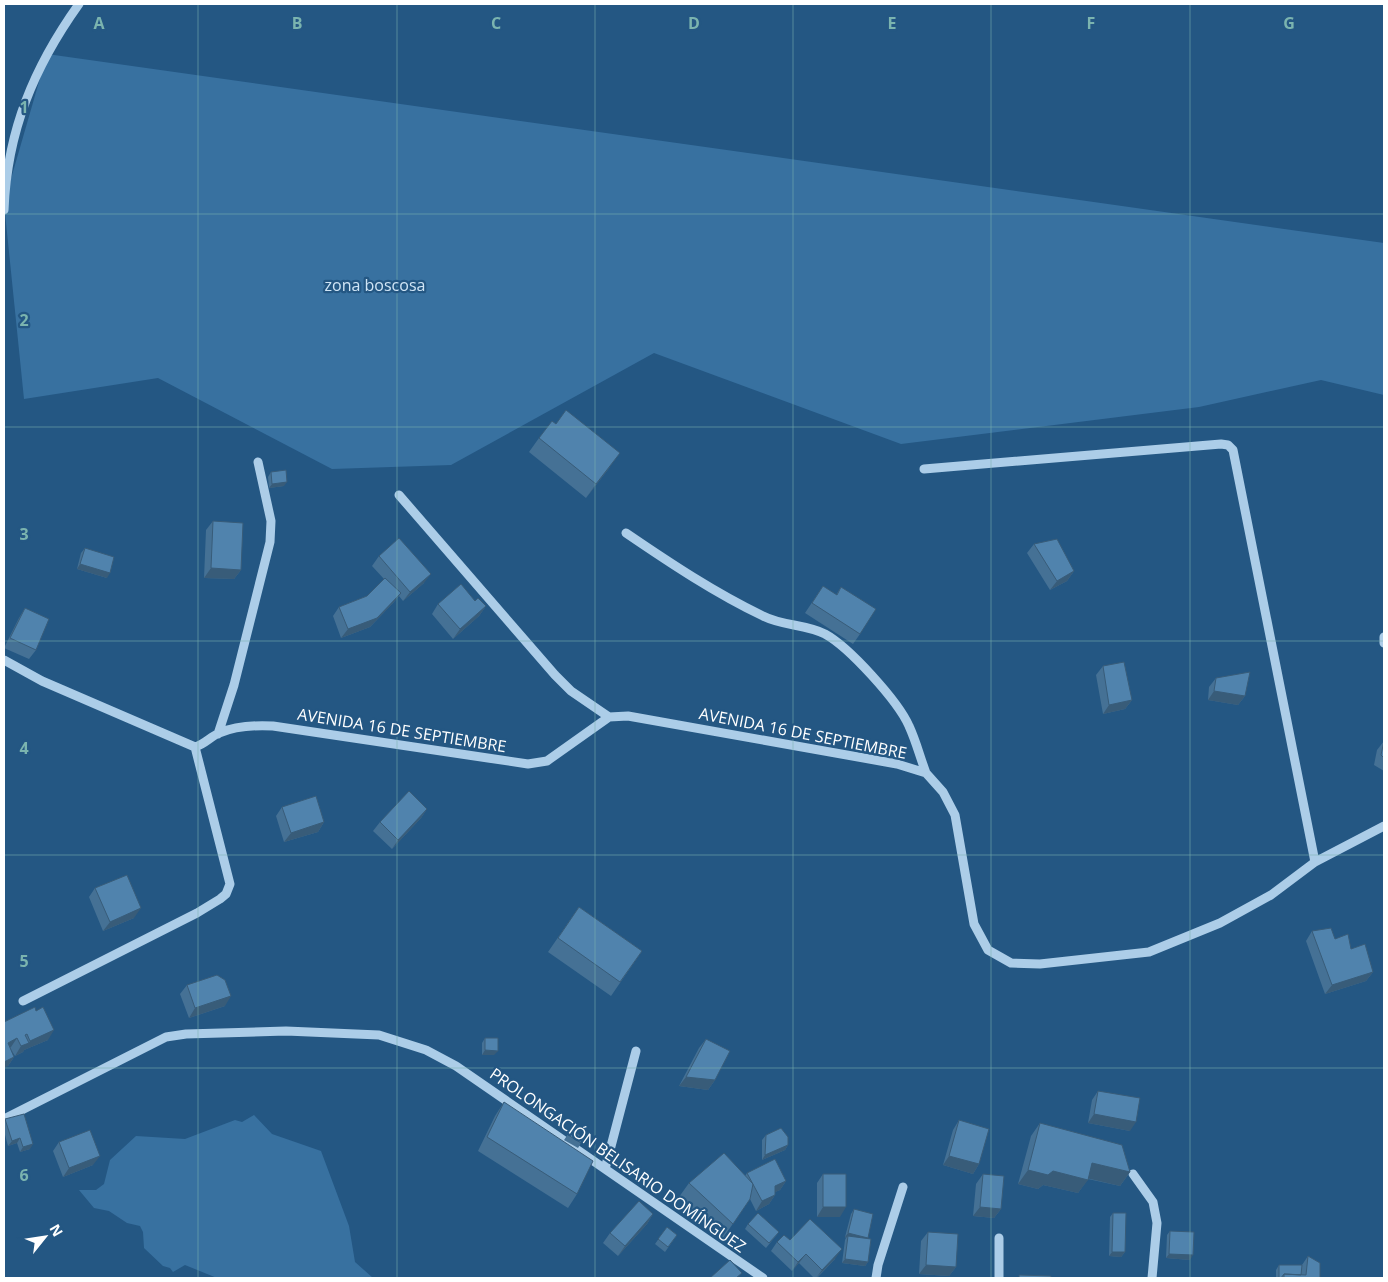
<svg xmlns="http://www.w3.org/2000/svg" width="1388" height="1282" font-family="'Open Sans',sans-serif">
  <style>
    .green { fill: #3871a0 }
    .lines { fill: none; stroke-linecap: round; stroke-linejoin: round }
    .minor { stroke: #accde8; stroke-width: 9 }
    .wall { fill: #457195 }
    .shaded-wall { fill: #385c79 }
    .building { fill: #5083ad; stroke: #385c79 }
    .grid { fill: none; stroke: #7bb4af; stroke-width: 1; stroke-opacity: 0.55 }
    .labels { text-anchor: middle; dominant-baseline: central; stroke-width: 4.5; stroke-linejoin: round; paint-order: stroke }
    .park-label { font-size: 16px; fill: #d0e5f6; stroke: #245783 }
    .street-label { font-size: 16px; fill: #fff; stroke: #245783 }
    .grid-label { font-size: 16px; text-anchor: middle; font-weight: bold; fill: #7bb4af; stroke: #245783; stroke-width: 4.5; stroke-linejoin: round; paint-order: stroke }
  </style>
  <rect width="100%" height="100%" fill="#245783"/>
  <path class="green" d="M 47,54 L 1384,243 L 1384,395 L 1321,380 L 1199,407 L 901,444 L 654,353 L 451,465 L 332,469 L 158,378 L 24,399 L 4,203 Z
    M 254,1115 L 272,1134 L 321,1151 L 349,1226 L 355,1262 L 373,1278 L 217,1278 L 185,1265 L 173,1272 L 170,1268 L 163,1266 L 144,1248 L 143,1232 L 140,1226 L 127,1223 L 109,1211 L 94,1208 L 79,1190 L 96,1190 L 104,1184 L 110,1160 L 136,1136 L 185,1139 L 235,1120 L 242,1122 Z"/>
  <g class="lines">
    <path class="minor" d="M 4,210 C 7,131 34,67 79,4
      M 924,469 L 1221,444 L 1228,445 L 1233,450 L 1315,862
      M 399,495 L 555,675 L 571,691 L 609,717
      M 626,533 C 670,563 715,593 763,616 C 782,626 805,624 825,634 C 849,647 898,701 909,726 C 916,741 920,757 926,773
      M 1384,637 L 1384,643
      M 4,660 L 42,681 L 195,747
      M 218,734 L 234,685 L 270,542 L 271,521 L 258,462
      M 195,747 C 205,744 210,737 219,733 C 236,726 255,725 273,726 L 528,764 L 547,761 L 609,717 L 628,716 L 897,764 L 926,773 L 943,792 L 955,815 L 974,924 L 988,950 L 1011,963 L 1040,964 L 1149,952 L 1220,923 L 1271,895 L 1315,862 L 1384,826
      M 23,1001 L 197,913 L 220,899 L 226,894 L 230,884 L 195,747
      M 4,1119 L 166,1037 L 186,1034 L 286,1031 L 379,1035 L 426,1050 L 456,1066 L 763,1278
      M 605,1169 L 636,1051
      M 1133,1174 L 1153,1202 L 1157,1223 L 1152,1278
      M 876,1278 L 878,1265 L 903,1187
      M 999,1278 L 999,1238"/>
  </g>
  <path class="wall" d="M 539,438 L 610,467 L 586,498 L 529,452 Z
    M 271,472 L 284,486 L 269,488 L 268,477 Z
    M 213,521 L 241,570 L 234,579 L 204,578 L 206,530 Z
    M 1034,544 L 1074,571 L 1067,581 L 1050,590 L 1027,553 Z
    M 85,548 L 107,578 L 77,569 L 81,553 Z
    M 379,556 L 424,583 L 403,601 L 399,596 L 394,602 L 370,627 L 341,638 L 333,616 L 339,607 L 367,596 L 384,579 L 372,566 Z
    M 823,586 L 836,595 L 841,587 L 860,634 L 853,644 L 805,613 Z
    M 475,601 L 486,606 L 479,616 L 453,639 L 432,614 L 438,604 Z
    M 25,608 L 36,650 L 29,659 L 4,648 L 19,618 Z
    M 1103,666 L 1132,700 L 1125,709 L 1103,714 L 1096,675 Z
    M 1216,678 L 1245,696 L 1238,705 L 1208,700 L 1209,687 Z
    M 1384,741 L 1384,771 L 1374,765 L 1377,750 Z
    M 282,807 L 324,822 L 318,832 L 284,842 L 276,816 Z
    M 427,809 L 421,818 L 392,849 L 373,831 L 380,822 Z
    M 95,888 L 134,918 L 103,931 L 89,897 Z
    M 579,907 L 642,951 L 611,996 L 548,952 Z
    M 1312,931 L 1335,939 L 1351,949 L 1373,972 L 1366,981 L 1325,994 L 1306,941 Z
    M 187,985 L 225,1006 L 189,1018 L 180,994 Z
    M 4,1022 L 48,1040 L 24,1050 L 23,1052 L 15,1056 L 10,1048 L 14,1057 L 8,1066 Z
    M 485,1038 L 494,1055 L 482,1055 L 482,1043 Z
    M 706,1039 L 715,1080 L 708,1090 L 679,1086 L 699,1048 Z
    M 1098,1091 L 1130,1131 L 1088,1123 L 1092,1100 Z
    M 504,1102 L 577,1194 L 568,1208 L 478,1151 L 495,1116 Z
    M 5,1119 L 30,1149 L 20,1152 L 17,1143 L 8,1146 L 4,1131 L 4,1121 Z
    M 959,1120 L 979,1164 L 973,1174 L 943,1165 L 953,1130 Z
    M 1040,1123 L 1130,1172 L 1120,1186 L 1088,1179 L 1078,1193 L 1043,1185 L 1038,1189 L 1018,1184 L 1031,1136 Z
    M 571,1130 L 584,1138 L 578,1148 L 564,1140 Z
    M 766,1135 L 788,1145 L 785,1150 L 762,1160 L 762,1140 Z
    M 59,1142 L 93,1165 L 63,1177 L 53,1151 Z
    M 747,1173 L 786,1181 L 780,1190 L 775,1192 L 775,1195 L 769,1204 L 756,1211 L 750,1199 L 723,1238 L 679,1197 L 689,1183 L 745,1176 Z
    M 823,1174 L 840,1217 L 817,1217 L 817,1183 Z
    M 983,1174 L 1001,1209 L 994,1218 L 973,1216 L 976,1184 Z
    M 854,1209 L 868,1238 L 868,1262 L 865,1266 L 842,1263 L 845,1240 L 846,1238 L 845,1237 L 851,1214 Z
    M 1113,1213 L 1125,1252 L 1121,1257 L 1109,1256 L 1110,1217 Z
    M 653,1214 L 647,1224 L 618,1256 L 603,1243 L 610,1233 Z
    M 748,1224 L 779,1232 L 766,1248 L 745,1229 Z
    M 667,1227 L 677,1235 L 665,1252 L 655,1244 Z
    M 1170,1231 L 1190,1260 L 1166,1258 L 1167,1235 Z
    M 928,1232 L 956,1267 L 949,1276 L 919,1274 L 921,1241 Z
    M 790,1240 L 835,1259 L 817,1278 L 814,1278 L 799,1263 L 792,1271 L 771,1251 L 777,1242 Z
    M 1308,1256 L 1320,1278 L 1276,1278 L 1276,1270 L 1279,1265 L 1302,1265 Z"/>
  <path class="shaded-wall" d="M 620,453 L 610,467 L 586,498 L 596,484 Z
    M 287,482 L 284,486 L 269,488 L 272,484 Z
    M 80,564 L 110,573 L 107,578 L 77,569 Z
    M 211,568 L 241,570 L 234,579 L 204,578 Z
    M 1074,571 L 1067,581 L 1050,590 L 1057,581 Z
    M 431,574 L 424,583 L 403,601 L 410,592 Z
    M 401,593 L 394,602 L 370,627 L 341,638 L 348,629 Z
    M 486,606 L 479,616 L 453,639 L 460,629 Z
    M 1214,691 L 1245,696 L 1238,705 L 1208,700 Z
    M 1132,700 L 1125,709 L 1103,714 L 1109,705 Z
    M 427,809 L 421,818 L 392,849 L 398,840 Z
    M 324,822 L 318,832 L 284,842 L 291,833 Z
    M 141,908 L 134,918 L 103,931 L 110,922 Z
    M 1373,972 L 1366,981 L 1325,994 L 1332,985 Z
    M 231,996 L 225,1006 L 189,1018 L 195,1008 Z
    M 54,1030 L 48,1040 L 24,1050 L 30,1041 Z
    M 17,1038 L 11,1047 L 4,1051 L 8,1043 Z
    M 29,1043 L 23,1052 L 15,1056 L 21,1046 Z
    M 485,1050 L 498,1051 L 494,1055 L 482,1055 Z
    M 14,1057 L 8,1066 L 4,1068 L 4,1062 Z
    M 686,1077 L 715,1080 L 708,1090 L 679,1086 Z
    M 1094,1114 L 1136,1122 L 1130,1131 L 1088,1123 Z
    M 20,1138 L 17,1143 L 8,1146 L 12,1141 Z
    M 33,1144 L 30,1149 L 20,1152 L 23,1147 Z
    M 788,1145 L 785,1150 L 762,1160 L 765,1155 Z
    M 100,1156 L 93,1165 L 63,1177 L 69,1168 Z
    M 949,1156 L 979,1164 L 973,1174 L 943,1165 Z
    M 1092,1163 L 1130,1172 L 1120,1186 L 1082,1177 Z
    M 1028,1170 L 1053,1171 L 1088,1180 L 1078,1193 L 1043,1185 L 1038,1189 L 1018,1184 Z
    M 786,1181 L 780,1190 L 769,1195 L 775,1186 Z
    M 775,1195 L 769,1204 L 756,1211 L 762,1201 Z
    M 823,1207 L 846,1207 L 840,1217 L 817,1217 Z
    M 980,1207 L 1001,1209 L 994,1218 L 973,1216 Z
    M 653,1214 L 647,1224 L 618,1256 L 625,1246 Z
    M 848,1233 L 868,1238 L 864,1242 L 848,1236 L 846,1238 L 845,1237 Z
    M 842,1249 L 835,1259 L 816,1278 L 822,1270 Z
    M 1112,1252 L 1125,1252 L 1121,1257 L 1109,1256 Z
    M 806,1254 L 799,1263 L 792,1271 L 798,1262 Z
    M 1169,1254 L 1193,1255 L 1190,1260 L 1166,1258 Z
    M 845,1259 L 868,1262 L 865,1266 L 842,1263 Z
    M 926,1265 L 956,1267 L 949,1276 L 919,1274 Z"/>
  <path class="building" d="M 566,410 L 620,453 L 596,484 L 539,438 L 552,421 L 556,424 Z
    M 286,470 L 287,482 L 272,484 L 271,472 Z
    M 213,521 L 243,523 L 241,570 L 211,568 Z
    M 399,538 L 431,574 L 410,592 L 379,556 Z
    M 1057,539 L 1074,571 L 1057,581 L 1034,544 Z
    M 85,548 L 114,557 L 110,573 L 80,564 Z
    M 385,578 L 401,593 L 377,618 L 348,629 L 339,607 L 367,596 Z
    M 461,584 L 475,601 L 478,598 L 486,606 L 460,629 L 438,604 Z
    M 823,586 L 837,595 L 841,587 L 876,609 L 860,634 L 812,603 Z
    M 25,608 L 49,619 L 36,650 L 10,638 Z
    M 1124,662 L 1132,700 L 1109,705 L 1103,666 Z
    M 1250,672 L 1245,696 L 1214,691 L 1216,678 Z
    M 1384,741 L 1384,758 L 1381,755 Z
    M 409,791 L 427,809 L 398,840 L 380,822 Z
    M 316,796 L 324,822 L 291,833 L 282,807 Z
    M 127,875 L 141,908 L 110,922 L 95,888 Z
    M 579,907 L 642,951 L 620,982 L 558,938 Z
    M 1331,928 L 1335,939 L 1348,934 L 1351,949 L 1365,944 L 1373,972 L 1332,985 L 1312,931 Z
    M 217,975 L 225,980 L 231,996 L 195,1008 L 187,985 Z
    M 35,1007 L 36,1011 L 43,1007 L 54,1030 L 30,1041 L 27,1034 L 25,1035 L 29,1043 L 21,1046 L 17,1038 L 8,1043 L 14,1057 L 4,1062 L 4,1022 Z
    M 485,1038 L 498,1038 L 498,1051 L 485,1050 Z
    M 706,1039 L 730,1051 L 715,1080 L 686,1077 Z
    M 1098,1091 L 1140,1098 L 1136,1122 L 1094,1114 Z
    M 504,1102 L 593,1161 L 577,1194 L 487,1137 Z
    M 24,1114 L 33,1144 L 23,1147 L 20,1138 L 12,1141 L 5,1119 Z
    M 959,1120 L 989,1129 L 979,1164 L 949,1156 Z
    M 1040,1123 L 1122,1145 L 1130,1172 L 1092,1163 L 1088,1180 L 1053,1171 L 1048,1175 L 1028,1170 Z
    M 781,1128 L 788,1137 L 788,1145 L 765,1155 L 766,1135 Z
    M 90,1130 L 100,1156 L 69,1168 L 59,1142 Z
    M 571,1130 L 584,1138 L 581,1143 L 568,1135 Z
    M 724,1153 L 753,1184 L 750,1199 L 733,1224 L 689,1183 Z
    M 775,1159 L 786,1181 L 775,1186 L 775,1195 L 762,1201 L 747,1173 Z
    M 823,1174 L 846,1174 L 846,1207 L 823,1207 Z
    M 983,1174 L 1004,1176 L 1001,1209 L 980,1207 Z
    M 639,1201 L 653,1214 L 625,1246 L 610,1233 Z
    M 854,1209 L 873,1214 L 868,1238 L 848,1233 Z
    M 758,1213 L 779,1232 L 769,1243 L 748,1224 Z
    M 1113,1213 L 1126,1213 L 1125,1252 L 1112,1252 Z
    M 810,1219 L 842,1249 L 822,1270 L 806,1254 L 798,1262 L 777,1242 L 784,1235 L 790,1240 Z
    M 667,1227 L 677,1235 L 668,1247 L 658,1239 Z
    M 1170,1231 L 1194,1232 L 1193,1255 L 1169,1254 Z
    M 928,1232 L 958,1234 L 956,1267 L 926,1265 Z
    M 848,1236 L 871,1239 L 868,1262 L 845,1259 Z
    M 1308,1256 L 1320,1263 L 1320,1278 L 1284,1278 L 1284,1274 L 1306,1275 Z
    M 730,1260 L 742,1273 L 736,1278 L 710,1278 Z
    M 1279,1265 L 1302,1265 L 1301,1275 L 1284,1274 L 1281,1278 L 1279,1278 Z
    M 1019,1275 L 1051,1276 L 1051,1278 L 1019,1278 Z
    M 926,1277 L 937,1278 L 926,1278 Z"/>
  <path class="grid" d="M 198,4 L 198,1278M 397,4 L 397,1278M 595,4 L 595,1278M 793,4 L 793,1278M 991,4 L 991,1278M 1190,4 L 1190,1278M 4,214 L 1384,214M 4,427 L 1384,427M 4,641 L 1384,641M 4,855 L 1384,855M 4,1068 L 1384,1068"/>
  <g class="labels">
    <g class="park-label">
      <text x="375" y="285">zona boscosa</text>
    </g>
    <g class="street-label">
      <text transform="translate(402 730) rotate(9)">AVENIDA 16 DE SEPTIEMBRE</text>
      <text transform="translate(803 733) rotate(11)">AVENIDA 16 DE SEPTIEMBRE</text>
      <text transform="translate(618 1160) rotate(35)">PROLONGACIÓN BELISARIO DOMÍNGUEZ</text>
    </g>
  </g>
  <g class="grid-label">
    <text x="99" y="29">A</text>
    <text x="297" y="29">B</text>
    <text x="496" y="29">C</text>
    <text x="694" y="29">D</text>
    <text x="892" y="29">E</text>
    <text x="1091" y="29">F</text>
    <text x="1289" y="29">G</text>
    <text x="24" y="113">1</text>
    <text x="24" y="326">2</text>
    <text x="24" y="540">3</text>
    <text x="24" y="754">4</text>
    <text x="24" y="967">5</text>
    <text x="24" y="1181">6</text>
  </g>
  <rect width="1388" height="1282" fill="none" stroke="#ffffff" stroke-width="10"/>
  <g transform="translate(45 1237) rotate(60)" stroke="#245783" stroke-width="4" paint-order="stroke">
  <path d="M0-4L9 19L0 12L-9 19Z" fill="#ffffff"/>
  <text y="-8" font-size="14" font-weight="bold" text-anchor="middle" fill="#ffffff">N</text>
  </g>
</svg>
